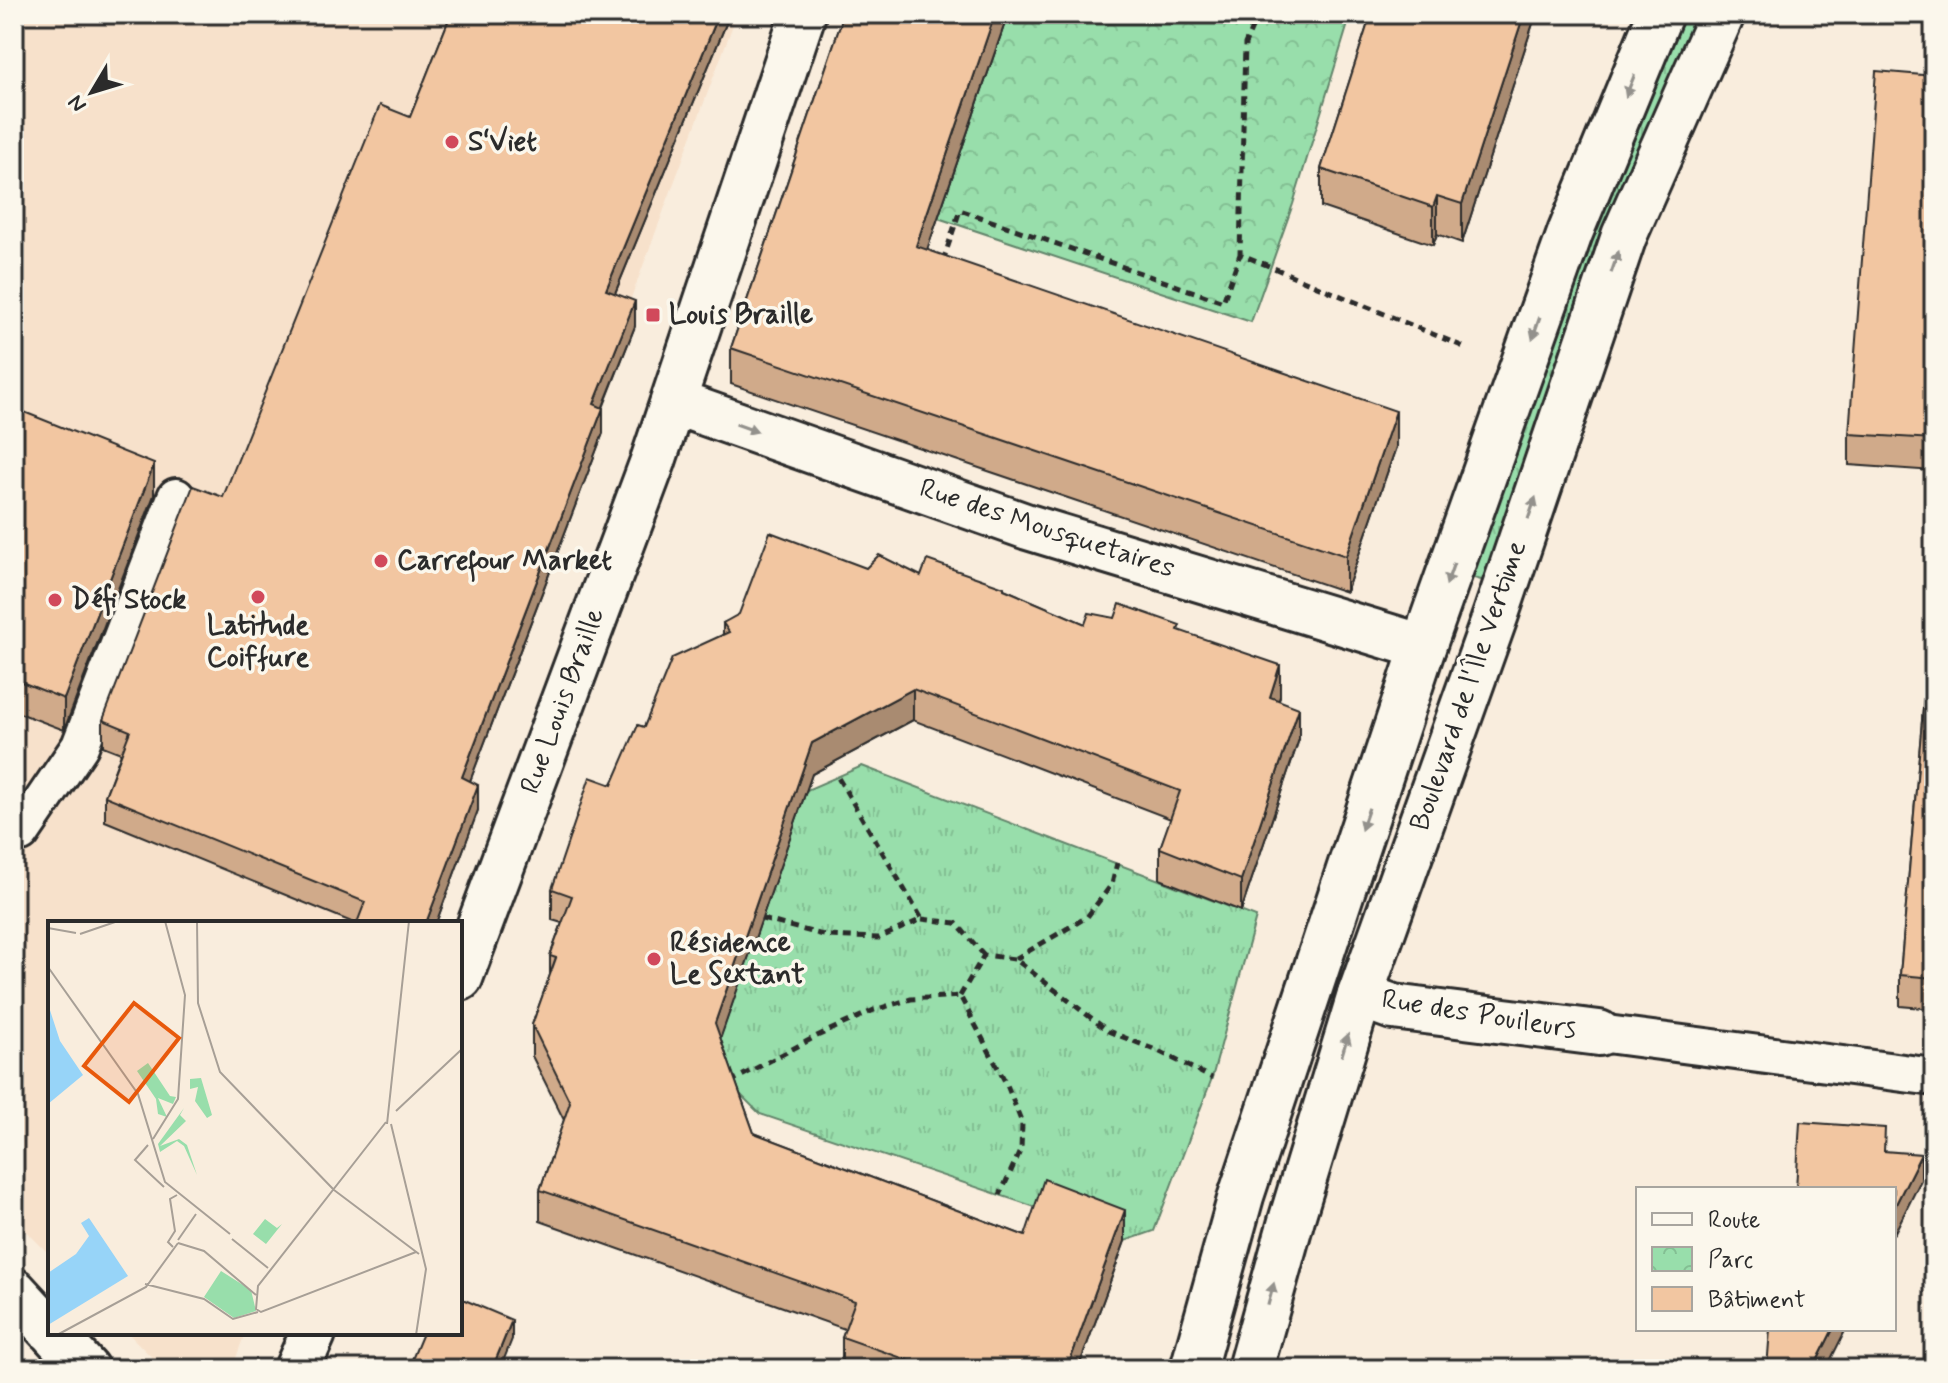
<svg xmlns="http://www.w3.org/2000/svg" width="1948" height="1383" font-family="Mynerve,sans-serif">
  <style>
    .built { fill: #f7e1cb }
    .grass { fill: url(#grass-tufts); stroke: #62846b; stroke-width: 2 }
    .park { fill: url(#park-crowns); stroke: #62846b; stroke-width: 2 }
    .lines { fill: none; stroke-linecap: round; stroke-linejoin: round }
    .service-casing { stroke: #2b2b2b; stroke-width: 42 }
    .minor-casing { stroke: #2b2b2b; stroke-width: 50 }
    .secondary-casing { stroke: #2b2b2b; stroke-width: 50 }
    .path { stroke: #2b2b2b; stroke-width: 5; stroke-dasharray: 8 6; stroke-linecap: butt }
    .service { stroke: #fbf7ec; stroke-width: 36 }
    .minor { stroke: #fbf7ec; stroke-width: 44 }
    .secondary { stroke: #fbf7ec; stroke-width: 44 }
    .wall { fill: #d0aa8a; stroke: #2b2b2b; stroke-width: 2 }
    .shaded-wall { fill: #a98b71; stroke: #2b2b2b; stroke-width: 2 }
    .building { fill: #f2c6a1; stroke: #2b2b2b; stroke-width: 2 }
    .oneway { fill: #93918c }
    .poi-dot { fill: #d1495b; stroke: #fbf7ec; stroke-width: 3 }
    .labels { text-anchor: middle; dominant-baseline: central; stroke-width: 7; stroke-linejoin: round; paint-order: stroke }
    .poi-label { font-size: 28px; font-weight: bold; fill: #2b2b2b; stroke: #fbf7ec; text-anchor: start }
    .street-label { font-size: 28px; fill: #2b2b2b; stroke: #fbf7ec }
    .inset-road { fill: none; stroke: #a79f96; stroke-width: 2 }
    .view { fill: #e8590c; fill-opacity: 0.15; stroke: #e8590c; stroke-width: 4 }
    .inset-edge { fill: none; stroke: #2b2b2b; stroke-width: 4 }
  </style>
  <defs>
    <pattern id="grass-tufts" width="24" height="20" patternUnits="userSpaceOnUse" patternTransform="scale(2)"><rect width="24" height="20" fill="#98deab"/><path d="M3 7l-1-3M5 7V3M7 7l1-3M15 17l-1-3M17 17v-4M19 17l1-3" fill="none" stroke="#83bf93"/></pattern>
    <pattern id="park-crowns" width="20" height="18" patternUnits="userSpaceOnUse" patternTransform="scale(2)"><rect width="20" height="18" fill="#98deab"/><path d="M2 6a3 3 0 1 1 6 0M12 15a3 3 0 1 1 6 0" fill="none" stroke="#83bf93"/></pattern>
  </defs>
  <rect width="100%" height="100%" fill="#f9eddd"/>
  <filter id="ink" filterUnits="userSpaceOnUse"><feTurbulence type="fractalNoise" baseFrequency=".0125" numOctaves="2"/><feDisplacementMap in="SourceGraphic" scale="16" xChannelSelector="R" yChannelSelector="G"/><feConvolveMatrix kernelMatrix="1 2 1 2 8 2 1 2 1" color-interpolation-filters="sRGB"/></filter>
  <g filter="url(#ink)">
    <path class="built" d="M 14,14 L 737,14 L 398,923 L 50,923 L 50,1255 L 14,1219 Z
      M 128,1333 L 245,1333 L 232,1369 L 163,1369 Z"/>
    <path class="grass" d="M 1676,14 L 1700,14 L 1488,582 L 1464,575 Z
      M 862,766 L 1256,917 L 1212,1078 L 1154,1231 L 1125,1241 L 1044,1210 L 760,1114 L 723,1077 L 714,1026 L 723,1030 L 803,799 L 795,795 Z"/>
    <path class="park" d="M 1008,14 L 1351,14 L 1293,204 L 1251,322 L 938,218 Z"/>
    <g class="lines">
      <defs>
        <path id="service" d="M 21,833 L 80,746 L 176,497
          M 1599,1033 L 1934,1077"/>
        <path id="minor" d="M 674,402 L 1028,527 L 1423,647
          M 460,978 L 653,461 L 803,14
          M 1360,995 L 1393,1007 L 1599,1033
          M 14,1291 L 50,1330
          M 53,1333 L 86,1369
          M 297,1369 L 313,1333"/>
        <path id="secondary" d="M 1193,1369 L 1241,1196 L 1423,647 L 1570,233 L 1660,14
          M 1250,1369 L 1292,1218 L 1360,995 L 1496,614 L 1624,236 L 1722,14"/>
      </defs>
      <use href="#service" class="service-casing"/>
      <use href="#minor" class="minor-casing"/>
      <use href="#secondary" class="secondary-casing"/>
      <path class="path" d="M 1258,14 L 1245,44 L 1240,254 L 1464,347
        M 943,261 L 960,210 L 1223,302 L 1240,254
        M 762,919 L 827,936 L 879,938 L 922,919 L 837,776
        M 922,919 L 956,923 L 984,955
        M 1015,959 L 1087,917 L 1112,884 L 1117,863
        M 960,996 L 984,955 L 1015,959 L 1108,1031 L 1158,1051 L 1212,1078
        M 730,1082 L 817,1036 L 874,1010 L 911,999 L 960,996 L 1007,1085 L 1022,1123 L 1021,1149 L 1000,1195"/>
      <use href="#service" class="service"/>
      <use href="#minor" class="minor"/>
      <use href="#secondary" class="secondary"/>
    </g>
    <path class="wall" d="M 451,14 L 730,14 L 615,293 L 635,326 L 603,408 L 603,433 L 470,781 L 478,810 L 436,923 L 354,923 L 105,821 L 105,796 L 121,753 L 103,746 L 103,720 L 223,497 L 410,117 Z
      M 844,14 L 1008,14 L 927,250 L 1396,447 L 1346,592 L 731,384 L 731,348 Z
      M 1371,14 L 1536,14 L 1462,243 L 1437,234 L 1433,245 L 1321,207 L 1321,169 Z
      M 1934,76 L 1934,471 L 1849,465 L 1849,434 Z
      M 14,408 L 154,495 L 64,730 L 14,711 Z
      M 866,568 L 1004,589 L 1085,624 L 1180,631 L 1280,696 L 1279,701 L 1299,739 L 1241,911 L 1160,879 L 1160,848 L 1171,819 L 913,720 L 812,774 L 720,1038 L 754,1133 L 1025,1236 L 1125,1241 L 1078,1369 L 845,1369 L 842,1368 L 842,1337 L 845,1329 L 540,1221 L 540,1190 L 564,1120 L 532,1056 L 532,1025 L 550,975 L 550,956 L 562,923 L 552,920 L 552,889 L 644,727 L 723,634 L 723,623 Z
      M 1934,582 L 1934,1009 L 1900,1006 L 1900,975 Z"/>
    <path class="shaded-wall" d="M 719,14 L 730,14 L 606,315 L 606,290 Z
      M 995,14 L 1008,14 L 916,282 L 916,246 Z
      M 1524,14 L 1536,14 L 1462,243 L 1462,204 Z
      M 1437,196 L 1437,234 L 1433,245 L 1433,207 Z
      M 635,301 L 635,326 L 594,429 L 594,404 Z
      M 603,408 L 603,433 L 462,802 L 462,777 Z
      M 1396,411 L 1396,447 L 1346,592 L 1346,556 Z
      M 154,464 L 154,495 L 64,730 L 64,699 Z
      M 1280,665 L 1280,696 L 1270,728 L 1270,697 Z
      M 913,689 L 913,720 L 812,774 L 715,1054 L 715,1023 L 812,743 Z
      M 1299,708 L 1299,739 L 1241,911 L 1241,880 Z
      M 478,785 L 478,810 L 436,923 L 426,923 Z
      M 1921,1154 L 1921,1180 L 1894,1234 L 1894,1208 Z
      M 1125,1210 L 1125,1241 L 1078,1369 L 1067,1369 Z
      M 512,1320 L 512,1339 L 500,1369 L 492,1369 Z
      M 1833,1329 L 1846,1329 L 1826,1369 L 1813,1369 Z"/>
    <path class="building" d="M 451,14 L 719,14 L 606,290 L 635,301 L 594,404 L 603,408 L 462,777 L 478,785 L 426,923 L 357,923 L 365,902 L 105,796 L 130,731 L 103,720 L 193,486 L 223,497 L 380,105 L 410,117 Z
      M 844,14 L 995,14 L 916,246 L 1396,411 L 1346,556 L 731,348 Z
      M 1371,14 L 1524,14 L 1462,204 L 1437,196 L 1433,207 L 1321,169 Z
      M 1876,71 L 1934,76 L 1934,439 L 1849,434 Z
      M 14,408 L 154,464 L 64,699 L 14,679 Z
      M 770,532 L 866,568 L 879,555 L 921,576 L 927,560 L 1004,587 L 1004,589 L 1085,624 L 1089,613 L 1115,618 L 1120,604 L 1180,625 L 1178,630 L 1280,665 L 1270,697 L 1299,708 L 1241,880 L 1160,848 L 1180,791 L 913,689 L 812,743 L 715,1023 L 754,1133 L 1025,1236 L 1044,1179 L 1125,1210 L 1067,1369 L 933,1369 L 842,1337 L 855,1301 L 540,1190 L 570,1102 L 532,1025 L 556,958 L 550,956 L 572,896 L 552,889 L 590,777 L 612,785 L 638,725 L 644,727 L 672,658 L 729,632 L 723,623 L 739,614 Z
      M 1934,582 L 1934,978 L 1900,975 Z
      M 1800,1122 L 1885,1128 L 1884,1151 L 1921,1154 L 1894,1208 L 1894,1189 L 1796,1189 Z
      M 460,1298 L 512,1320 L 492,1369 L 408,1369 L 423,1333 L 460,1333 Z
      M 1770,1329 L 1833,1329 L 1813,1369 L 1767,1369 Z"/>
    <defs><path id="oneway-solid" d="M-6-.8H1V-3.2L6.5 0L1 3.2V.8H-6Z" transform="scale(2)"/></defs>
    <g class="oneway">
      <use href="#oneway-solid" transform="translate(1630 86) rotate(112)"/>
      <use href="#oneway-solid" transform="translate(1615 262) rotate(-71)"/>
      <use href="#oneway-solid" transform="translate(1536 328) rotate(109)"/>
      <use href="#oneway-solid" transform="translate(747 428) rotate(19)"/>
      <use href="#oneway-solid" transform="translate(1532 508) rotate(-71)"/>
      <use href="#oneway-solid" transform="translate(1450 574) rotate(109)"/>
      <use href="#oneway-solid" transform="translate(1365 819) rotate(109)"/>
      <use href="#oneway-solid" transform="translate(1345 1045) rotate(-73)"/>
      <use href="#oneway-solid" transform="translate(1271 1294) rotate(-75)"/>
    </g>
  </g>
  <g class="poi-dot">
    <circle cx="452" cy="142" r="8"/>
    <rect x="645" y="307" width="16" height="16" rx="4"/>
    <circle cx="381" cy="561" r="8"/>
    <circle cx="258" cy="597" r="8"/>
    <circle cx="55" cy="600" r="8"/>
    <circle cx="654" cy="959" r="8"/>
  </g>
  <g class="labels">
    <g class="poi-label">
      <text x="468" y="142">S‘Viet</text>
      <text x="669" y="315">Louis Braille</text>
      <text x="397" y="561">Carrefour Market</text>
      <text x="71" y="600">Défi Stock</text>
      <text x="258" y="626" text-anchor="middle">Latitude<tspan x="258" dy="32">Coiffure</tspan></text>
      <text x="670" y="943">Résidence<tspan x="670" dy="32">Le Sextant</tspan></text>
    </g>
    <g class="street-label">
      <text transform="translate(1047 529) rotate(18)">Rue des Mousquetaires</text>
      <text transform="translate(1469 686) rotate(-71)">Boulevard de l'Île Vertime</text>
      <text transform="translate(563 701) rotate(-70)">Rue Louis Braille</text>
      <text transform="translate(1479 1015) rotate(9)">Rue des Pouileurs</text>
    </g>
  </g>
  <g transform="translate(48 921)">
    <rect width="414" height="414" fill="#f9eddd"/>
    <path d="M 153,157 L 164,194 L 159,197 L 147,180 L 150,166 L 142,168 L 142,158 ZM 136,187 L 132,194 L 138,200 L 112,225 L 131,218 L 139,224 L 149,254 L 136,225 L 129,220 L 112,231 L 110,223 Z" fill="#98deab"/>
    <path d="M 100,142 L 122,175 L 128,176 L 125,183 L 110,177 L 119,196 L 110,193 L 108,178 L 89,150 ZM 173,350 L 203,369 L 208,390 L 186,397 L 156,376 Z" fill="#98deab"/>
    <path d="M 217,298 L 229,307 L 234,303 L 218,323 L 205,313 Z" fill="#98deab"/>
    <path d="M 0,83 L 12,120 L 35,154 L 0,183 ZM 41,297 L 80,355 L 0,404 L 0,352 L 28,333 L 41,315 L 33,302 Z" fill="#97d4f8"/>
    <path class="inset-road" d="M 149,0 L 150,82 L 172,151 L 286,269M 0,7 L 28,12M 32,13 L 70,0M 0,46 L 90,173 L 117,261 L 182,313M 348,190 L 414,128M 338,201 L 210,365 L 208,388 L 213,391 L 368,331M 339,203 L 361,0M 343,203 L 378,348 L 368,414M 105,218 L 130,178 L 137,74 L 117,0M 100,224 L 87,239 L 116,266M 286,269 L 371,333M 184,318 L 220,347M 130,319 L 148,293M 130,322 L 156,330 L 208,374M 125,326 L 120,321 L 127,310 L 122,278 L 129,274M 97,363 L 156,378 L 185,398 L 210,391M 9,414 L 98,366 L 130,322"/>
    <path class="view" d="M 86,82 L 131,117 L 81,181 L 36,145 Z"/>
    <rect width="414" height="414" class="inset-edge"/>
  </g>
  <rect width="1948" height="1383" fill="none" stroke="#fbf7ec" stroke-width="48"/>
  <rect x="24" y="24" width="1900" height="1335" fill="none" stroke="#2b2b2b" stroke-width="3" filter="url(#ink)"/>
  <rect x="1636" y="1187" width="260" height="144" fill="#fbf7ec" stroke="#a8a59f" stroke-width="2"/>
  <rect x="1652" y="1213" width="40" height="12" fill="#fbf7ec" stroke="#a8a59f" stroke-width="2"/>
  <text x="1708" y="1227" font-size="24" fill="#2b2b2b">Route</text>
  <rect x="1652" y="1247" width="40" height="24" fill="url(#park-crowns)" stroke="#a8a59f" stroke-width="2"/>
  <text x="1708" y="1267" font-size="24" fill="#2b2b2b">Parc</text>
  <rect x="1652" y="1287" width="40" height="24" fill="#f2c6a1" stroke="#a8a59f" stroke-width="2"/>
  <text x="1708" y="1307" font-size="24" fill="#2b2b2b">Bâtiment</text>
  <g transform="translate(92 92) rotate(232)" stroke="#fbf7ec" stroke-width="6" paint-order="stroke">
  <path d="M0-6L14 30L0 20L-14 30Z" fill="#2b2b2b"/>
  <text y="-12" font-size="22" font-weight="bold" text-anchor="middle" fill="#2b2b2b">N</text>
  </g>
</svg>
